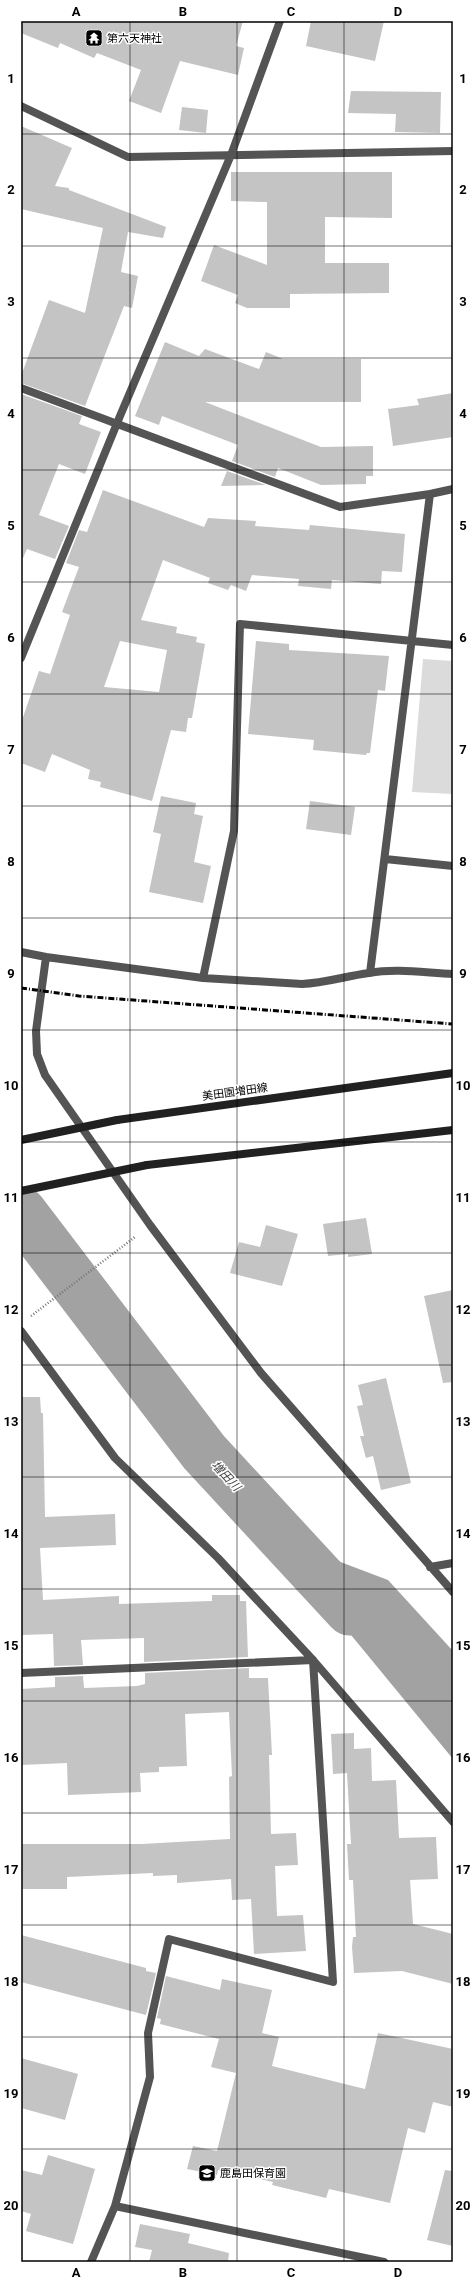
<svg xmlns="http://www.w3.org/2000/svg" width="474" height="2283" font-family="Roboto,'Noto Sans JP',sans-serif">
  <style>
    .green { fill: #dbdbdb }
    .water { fill: #a2a2a2 }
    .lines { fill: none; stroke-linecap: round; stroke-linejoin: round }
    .river { stroke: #a2a2a2; stroke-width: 51 }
    .building { fill: #c4c4c4; fill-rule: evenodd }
    .path { stroke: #767676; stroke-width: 2.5; stroke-dasharray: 1 2; stroke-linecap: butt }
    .street { stroke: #545454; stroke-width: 8 }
    .secondary { stroke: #212121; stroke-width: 8 }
    .rail { stroke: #000; stroke-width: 3; stroke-dasharray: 6 2 1 2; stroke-linecap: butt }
    .secondary-bridge { stroke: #212121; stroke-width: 8 }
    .grid { fill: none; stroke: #000; stroke-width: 1; stroke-opacity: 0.55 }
    .labels { text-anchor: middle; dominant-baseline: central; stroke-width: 3; stroke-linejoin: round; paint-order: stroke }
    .poi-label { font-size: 11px; fill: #000; stroke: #fff; text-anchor: start }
    .street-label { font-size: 11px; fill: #000; stroke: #fff }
    .water-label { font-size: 12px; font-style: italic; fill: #434343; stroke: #fff }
    .neatline { fill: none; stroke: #000; stroke-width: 1.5 }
    .grid-label { font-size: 13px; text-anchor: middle; font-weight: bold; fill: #000 }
  </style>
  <rect width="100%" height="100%" fill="#fff"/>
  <path class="green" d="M 423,659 L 453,661 L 453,794 L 412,792 Z"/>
  <path class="water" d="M 322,1555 L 388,1580 L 453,1651 L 453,1759 L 291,1562 Z"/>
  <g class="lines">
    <path class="river" d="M 21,1212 L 204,1452 L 350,1610"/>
  </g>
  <path class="building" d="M 21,21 L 243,21 L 236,46 L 244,48 L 238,75 L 180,61 L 161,113 L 129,101 L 141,70 L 97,53 L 94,58 L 60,43 L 58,48 L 21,33 Z
    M 311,21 L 384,21 L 375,61 L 306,46 Z
    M 351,91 L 441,92 L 440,133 L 395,132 L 396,114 L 348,113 Z
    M 182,107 L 208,110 L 206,133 L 179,130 Z
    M 21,126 L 72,148 L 55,186 L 69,188 L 69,190 L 166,227 L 163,238 L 128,232 L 121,272 L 138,276 L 132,308 L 124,306 L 85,406 L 21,383 L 21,376 L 49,300 L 85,313 L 103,228 L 21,209 Z
    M 231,172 L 392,172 L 392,218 L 325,217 L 325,263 L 389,263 L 389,293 L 290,294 L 290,308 L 247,308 L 235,303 L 238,295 L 201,281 L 214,245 L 267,265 L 267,202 L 231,201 Z
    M 165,342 L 199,356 L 205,349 L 259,369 L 266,352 L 283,359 L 361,359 L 361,402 L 205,402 L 321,447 L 373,446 L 373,476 L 366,476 L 366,484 L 321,485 L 278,468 L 275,477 L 232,461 L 238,445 L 162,416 L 159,425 L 135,416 Z
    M 453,393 L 453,437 L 393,446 L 388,409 L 419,405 L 417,399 Z
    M 21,394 L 82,416 L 79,424 L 101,432 L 85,474 L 59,464 L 39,515 L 69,526 L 55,559 L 27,549 L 23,558 L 21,558 Z
    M 227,471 L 266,485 L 221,486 Z
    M 103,490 L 204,527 L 208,518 L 256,521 L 255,526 L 309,530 L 310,525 L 405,534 L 402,572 L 382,571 L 381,584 L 332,580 L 331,589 L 298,586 L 299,579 L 252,575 L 246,591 L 231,585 L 228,590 L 208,583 L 210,578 L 163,560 L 141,620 L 177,627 L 176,633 L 197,637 L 196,642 L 205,644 L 192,718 L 188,718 L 186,732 L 171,730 L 152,801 L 100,787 L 101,782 L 88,779 L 90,770 L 52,754 L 45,772 L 21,763 L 21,723 L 39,671 L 50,674 L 70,615 L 62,612 L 79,567 L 66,563 L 79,530 L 87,532 ZM 120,641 L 167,650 L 159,692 L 104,687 Z
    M 256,641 L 289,644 L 289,650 L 389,656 L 385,691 L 378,690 L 370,753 L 367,753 L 366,755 L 313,750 L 314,740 L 248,734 Z
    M 161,796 L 196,803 L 194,814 L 203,816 L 194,862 L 211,866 L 203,903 L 149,892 L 161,834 L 153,832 Z
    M 310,801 L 355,807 L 351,835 L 306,829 Z
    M 366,1218 L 372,1254 L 348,1257 L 348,1254 L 328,1256 L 323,1224 Z
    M 266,1225 L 298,1234 L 282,1286 L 230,1273 L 239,1242 L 260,1247 Z
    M 453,1290 L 453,1382 L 443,1383 L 424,1296 Z
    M 386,1378 L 411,1483 L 381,1490 L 373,1456 L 366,1458 L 360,1436 L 364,1436 L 357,1406 L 363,1405 L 358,1385 Z
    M 21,1397 L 40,1397 L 41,1413 L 43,1413 L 45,1517 L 115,1514 L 116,1545 L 40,1548 L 43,1600 L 119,1596 L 119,1604 L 212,1601 L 212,1595 L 240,1595 L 240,1601 L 246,1601 L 248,1657 L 144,1662 L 144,1638 L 81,1640 L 83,1665 L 54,1666 L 53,1634 L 21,1635 Z
    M 249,1668 L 249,1678 L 268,1678 L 272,1755 L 269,1755 L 271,1834 L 296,1833 L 298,1865 L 275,1866 L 277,1916 L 303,1915 L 306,1951 L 254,1954 L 251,1899 L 232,1900 L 231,1879 L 177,1883 L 177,1875 L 153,1876 L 153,1873 L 67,1877 L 67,1889 L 21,1889 L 21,1844 L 142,1844 L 230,1839 L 229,1777 L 232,1776 L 229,1712 L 185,1714 L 187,1766 L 159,1767 L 159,1772 L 140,1773 L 141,1792 L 68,1795 L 67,1763 L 21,1765 L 21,1689 L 55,1687 L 55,1677 L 83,1676 L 84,1688 L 137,1686 L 145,1684 L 145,1673 Z
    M 354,1733 L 354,1749 L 371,1748 L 372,1781 L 396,1780 L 399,1838 L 436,1837 L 438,1879 L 410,1880 L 413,1924 L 453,1934 L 453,1984 L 402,1971 L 354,1973 L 352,1947 L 353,1937 L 356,1937 L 353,1880 L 349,1880 L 347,1844 L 351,1844 L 347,1773 L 333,1774 L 331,1734 Z
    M 21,1935 L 146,1968 L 146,1971 L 156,1973 L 146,2015 L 21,1982 Z
    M 166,1976 L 220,1990 L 222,1979 L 272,1990 L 262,2033 L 279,2037 L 272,2066 L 365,2089 L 378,2033 L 453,2049 L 453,2107 L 433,2102 L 425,2133 L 408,2128 L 390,2203 L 329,2189 L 326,2198 L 272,2185 L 273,2182 L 218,2170 L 217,2175 L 187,2169 L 193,2146 L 217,2151 L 236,2073 L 211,2067 L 219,2039 L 160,2024 L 161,2019 L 157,2018 Z
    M 21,2058 L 78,2074 L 65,2120 L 21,2108 Z
    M 48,2155 L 95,2169 L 73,2244 L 26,2231 L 31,2214 L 21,2211 L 21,2170 L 42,2175 Z
    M 445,2170 L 453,2171 L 453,2246 L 427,2240 Z
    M 140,2224 L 190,2234 L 188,2243 L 229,2253 L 228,2262 L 149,2262 L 152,2250 L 135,2247 Z"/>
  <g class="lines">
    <path class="path" d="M 31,1316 L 135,1237"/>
    <path class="street" d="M 21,106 L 128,157 L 453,151
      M 21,388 L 340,507 L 430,494
      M 21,658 L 120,416 L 231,155 L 280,21
      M 385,859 L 453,866
      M 21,952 L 46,957 L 203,978 L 302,984 C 325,983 346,976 369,973 C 397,968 426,973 453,974
      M 46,957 L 36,1031 L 37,1054 L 45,1075 L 150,1225 L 261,1373 L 453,1592
      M 370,973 L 430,494 L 453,489
      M 203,978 L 234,831 L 240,624 L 453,645
      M 21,1331 L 115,1458 L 218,1558 L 313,1660 L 453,1822
      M 430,1567 L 453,1563
      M 21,1673 L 313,1660 L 333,1982 L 169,1939 L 148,2033 L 150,2077 L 115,2206 L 91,2262
      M 115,2206 L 384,2262"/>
    <path class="secondary" d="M 117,1120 L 453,1073
      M 147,1165 L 453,1130"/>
    <path class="rail" d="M 21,988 L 79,996 L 453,1024"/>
    <path class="secondary-bridge" d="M 21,1140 L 117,1120
      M 21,1191 L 147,1165"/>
  </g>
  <path class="grid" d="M 130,21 L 130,2262M 237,21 L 237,2262M 344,21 L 344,2262M 21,134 L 453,134M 21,246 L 453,246M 21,358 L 453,358M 21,470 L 453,470M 21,582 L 453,582M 21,694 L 453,694M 21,806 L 453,806M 21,918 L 453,918M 21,1030 L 453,1030M 21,1142 L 453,1142M 21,1253 L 453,1253M 21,1365 L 453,1365M 21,1477 L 453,1477M 21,1589 L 453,1589M 21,1701 L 453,1701M 21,1813 L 453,1813M 21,1925 L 453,1925M 21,2037 L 453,2037M 21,2149 L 453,2149"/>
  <defs>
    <symbol id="temple-square" viewBox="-11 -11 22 22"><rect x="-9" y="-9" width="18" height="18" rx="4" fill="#000" stroke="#fff"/><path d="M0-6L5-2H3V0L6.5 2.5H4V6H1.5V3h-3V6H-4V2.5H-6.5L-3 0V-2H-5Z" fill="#fff"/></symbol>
    <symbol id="school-square" viewBox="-11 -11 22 22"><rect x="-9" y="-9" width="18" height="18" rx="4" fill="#000" stroke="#fff"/><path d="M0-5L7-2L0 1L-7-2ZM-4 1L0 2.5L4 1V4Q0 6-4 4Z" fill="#fff"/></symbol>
  </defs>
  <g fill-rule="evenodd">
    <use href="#temple-square" x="84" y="28" width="20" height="20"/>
    <use href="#school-square" x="197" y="2163" width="20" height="20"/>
  </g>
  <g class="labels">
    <g class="poi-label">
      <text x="107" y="38">第六天神社</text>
      <text x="220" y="2173">鹿島田保育園</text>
    </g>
    <g class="street-label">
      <text transform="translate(235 1092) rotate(-8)">美田園増田線</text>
    </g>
    <g class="water-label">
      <text transform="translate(226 1476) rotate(47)">増田川</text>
    </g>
  </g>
  <rect width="474" height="2283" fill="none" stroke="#ffffff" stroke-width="44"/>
  <rect x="22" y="22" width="430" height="2239" class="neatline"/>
  <g class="grid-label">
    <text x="76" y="16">A</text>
    <text x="183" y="16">B</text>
    <text x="291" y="16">C</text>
    <text x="398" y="16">D</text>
    <text x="11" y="83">1</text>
    <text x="463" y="83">1</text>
    <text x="11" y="194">2</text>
    <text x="463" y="194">2</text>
    <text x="11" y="306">3</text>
    <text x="463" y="306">3</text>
    <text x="11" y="418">4</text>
    <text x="463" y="418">4</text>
    <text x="11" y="530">5</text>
    <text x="463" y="530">5</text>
    <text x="11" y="642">6</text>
    <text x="463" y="642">6</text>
    <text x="11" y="754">7</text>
    <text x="463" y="754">7</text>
    <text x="11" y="866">8</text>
    <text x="463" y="866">8</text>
    <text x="11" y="978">9</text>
    <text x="463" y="978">9</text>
    <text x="11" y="1090">10</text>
    <text x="463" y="1090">10</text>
    <text x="11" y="1202">11</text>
    <text x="463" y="1202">11</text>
    <text x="11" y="1314">12</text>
    <text x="463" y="1314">12</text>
    <text x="11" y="1426">13</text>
    <text x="463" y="1426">13</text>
    <text x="11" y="1538">14</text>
    <text x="463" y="1538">14</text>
    <text x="11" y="1650">15</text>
    <text x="463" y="1650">15</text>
    <text x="11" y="1762">16</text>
    <text x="463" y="1762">16</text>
    <text x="11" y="1874">17</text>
    <text x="463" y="1874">17</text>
    <text x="11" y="1986">18</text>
    <text x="463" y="1986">18</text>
    <text x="11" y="2098">19</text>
    <text x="463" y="2098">19</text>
    <text x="11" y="2210">20</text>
    <text x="463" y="2210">20</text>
    <text x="76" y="2277">A</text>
    <text x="183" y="2277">B</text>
    <text x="291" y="2277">C</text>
    <text x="398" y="2277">D</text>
  </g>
</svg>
